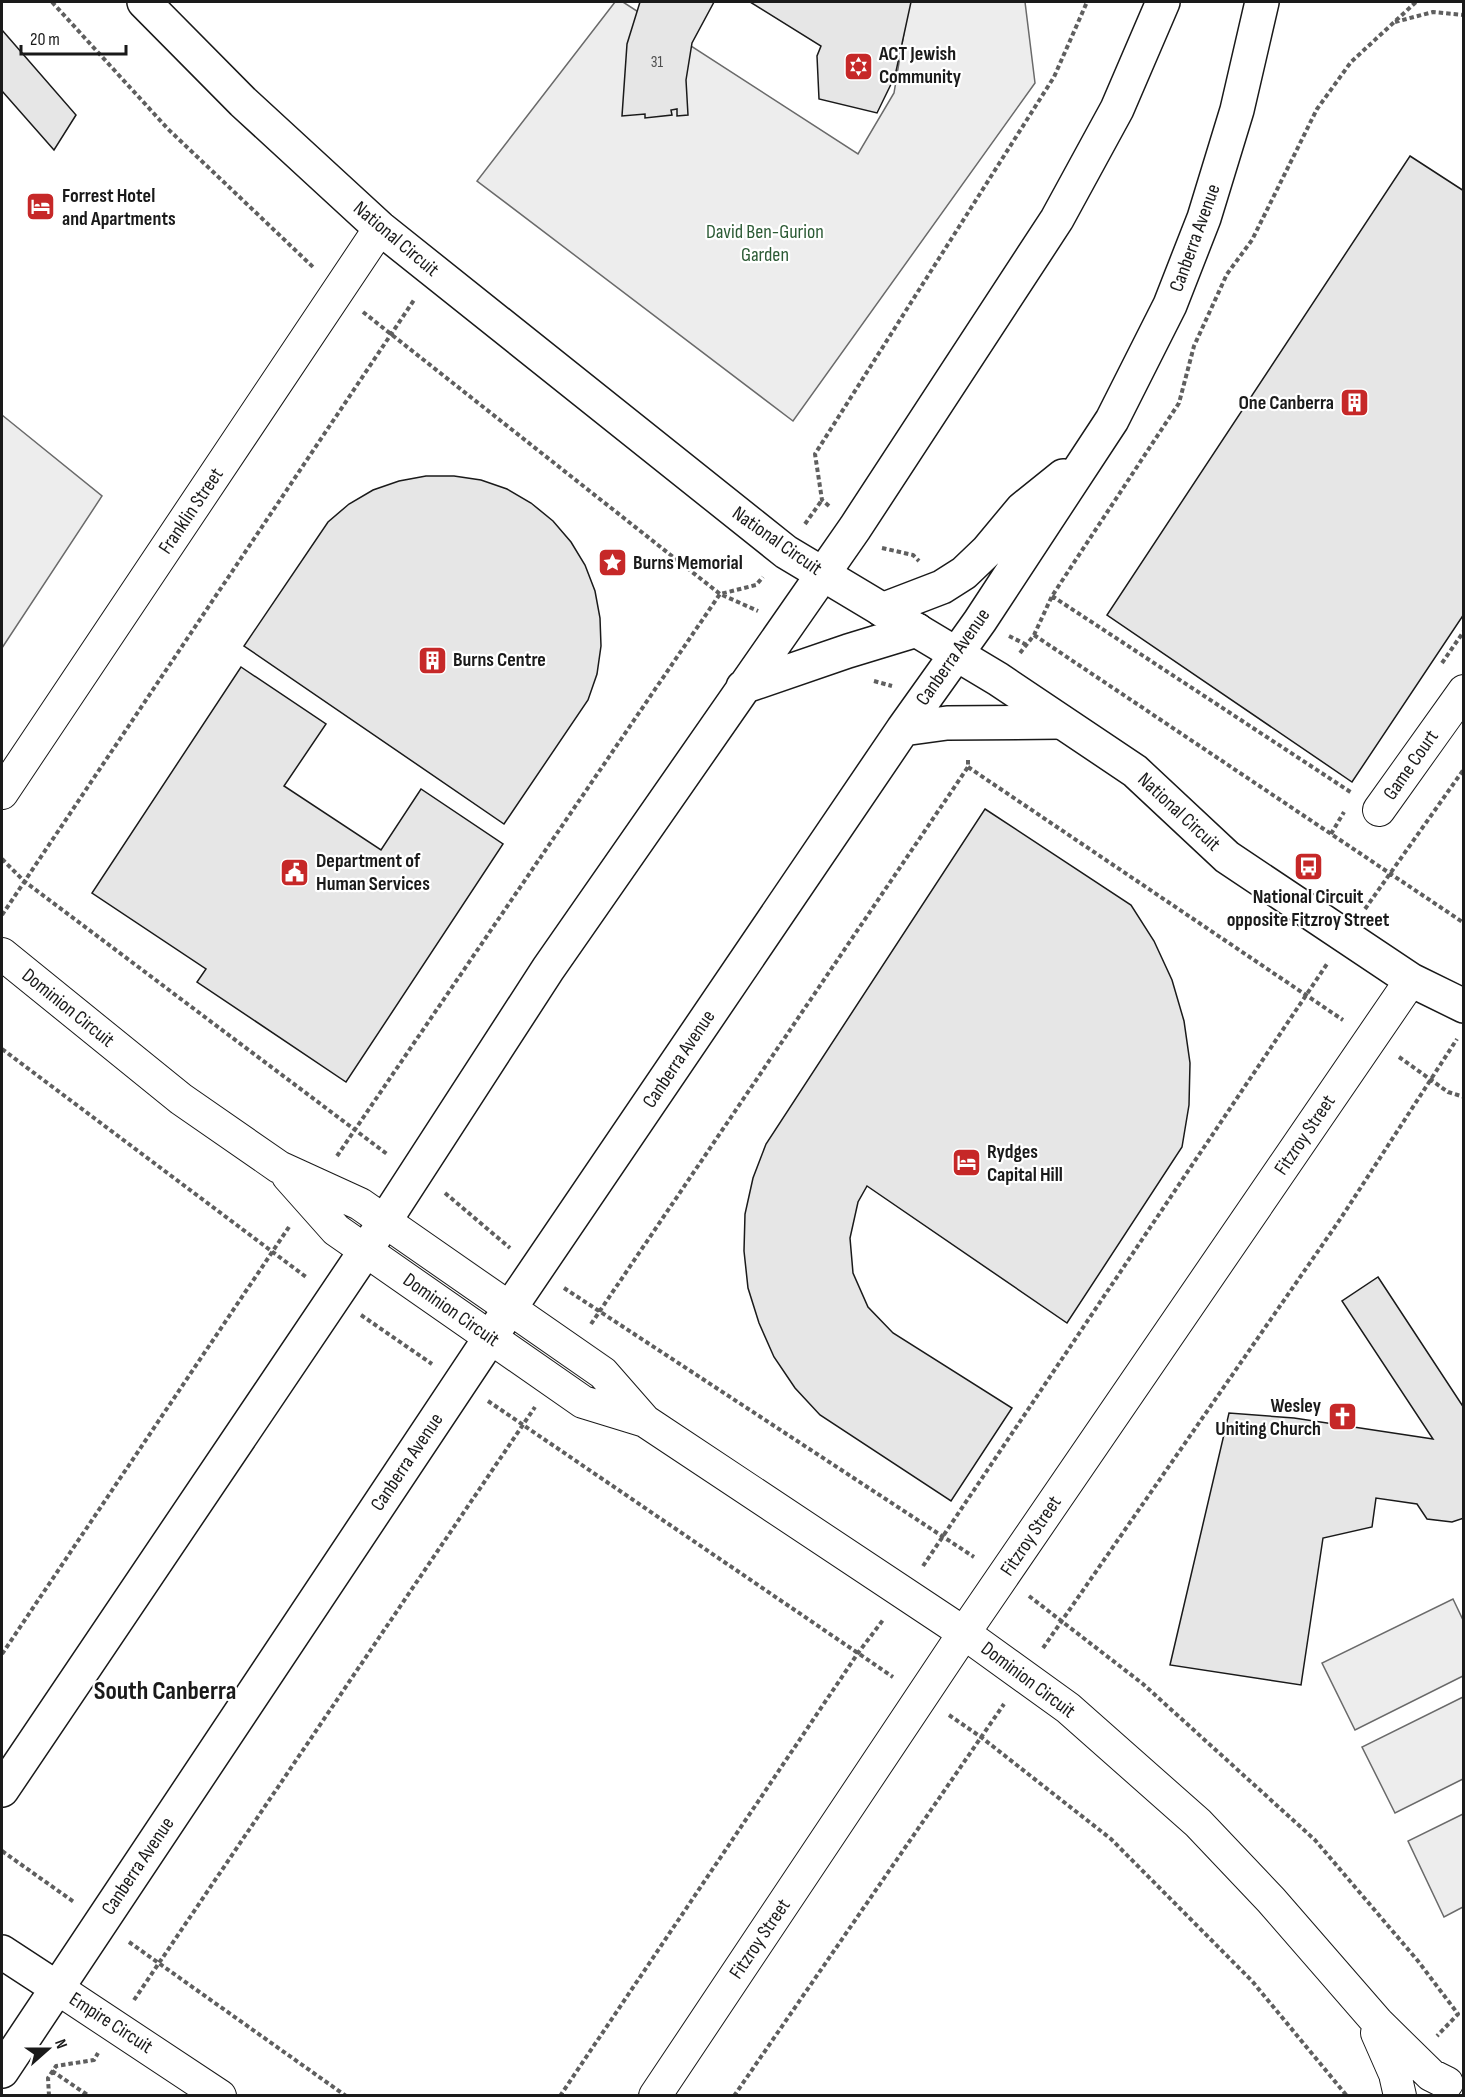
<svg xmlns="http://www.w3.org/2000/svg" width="1465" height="2097" font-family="'Sofia Sans Condensed',sans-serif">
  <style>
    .built { fill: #ededed; stroke: #6a6a6a; stroke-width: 1.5 }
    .building { fill: #e6e6e6; stroke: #1a1a1a; stroke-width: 1.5 }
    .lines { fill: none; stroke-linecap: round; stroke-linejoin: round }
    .street-casing { stroke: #1a1a1a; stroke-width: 34 }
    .secondary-casing { stroke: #1a1a1a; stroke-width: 36 }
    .highway-casing { stroke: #1a1a1a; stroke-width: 36 }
    .path { stroke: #5f5f5f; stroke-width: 4; stroke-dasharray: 4.5 3; stroke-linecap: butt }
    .street { stroke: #fff; stroke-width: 32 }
    .secondary { stroke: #fff; stroke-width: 33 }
    .highway { stroke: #fff; stroke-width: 33 }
    .labels { text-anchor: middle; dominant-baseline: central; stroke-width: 4.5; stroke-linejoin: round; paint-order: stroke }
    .number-label { font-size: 16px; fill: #4d4d4d }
    .poi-label { font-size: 20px; font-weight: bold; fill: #1a1a1a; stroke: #fff; text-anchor: start }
    .park-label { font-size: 20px; fill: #2b5a34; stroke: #fff }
    .street-label { font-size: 20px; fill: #1a1a1a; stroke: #fff }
    .district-label { font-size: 26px; font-weight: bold; fill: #1a1a1a; stroke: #fff }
  </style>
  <rect width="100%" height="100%" fill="#fff"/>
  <path class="built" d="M 615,2 L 623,2 L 858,154 L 894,93 L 909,2 L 1025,2 L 1035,83 L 793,421 L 477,181 Z
    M 2,415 L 102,496 L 2,648 Z
    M 1453,1599 L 1463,1620 L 1463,1676 L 1355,1730 L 1322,1663 Z
    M 1463,1697 L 1463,1779 L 1395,1813 L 1362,1747 Z
    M 1463,1814 L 1463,1907 L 1444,1917 L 1408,1841 Z"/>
  <path class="building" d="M 640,2 L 714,2 L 692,43 L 686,80 L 688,115 L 677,116 L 677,109 L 671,110 L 672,115 L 645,118 L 645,114 L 622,116 L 627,44 Z
    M 750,2 L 911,2 L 895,76 L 877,113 L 819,99 L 817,56 L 821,46 Z
    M 2,30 L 76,115 L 54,150 L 2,91 Z
    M 1410,156 L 1464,191 L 1464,614 L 1352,782 L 1107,615 Z
    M 426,476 L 454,476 L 481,480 L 507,489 L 531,503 L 553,521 L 571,542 L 585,565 L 595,591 L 600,618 L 601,646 L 597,674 L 588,700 L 504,824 L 244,646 L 328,522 L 349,504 L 373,490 L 399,481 Z
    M 241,667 L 326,724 L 284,786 L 381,850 L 421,789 L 503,844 L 346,1082 L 197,982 L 206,969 L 92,893 Z
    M 985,809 L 1131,905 L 1154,941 L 1172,980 L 1184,1021 L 1190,1063 L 1189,1105 L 1182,1147 L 1067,1323 L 867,1186 L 858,1202 L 850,1238 L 853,1273 L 868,1307 L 893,1333 L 1012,1408 L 951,1501 L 820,1415 L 795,1388 L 774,1357 L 759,1323 L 748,1288 L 744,1251 L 745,1214 L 753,1178 L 766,1144 Z
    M 1378,1277 L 1464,1408 L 1464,1518 L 1452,1522 L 1427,1519 L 1417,1504 L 1376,1498 L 1372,1527 L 1323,1538 L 1301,1685 L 1170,1665 L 1229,1413 L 1294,1418 L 1433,1439 L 1342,1301 Z"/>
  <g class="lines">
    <defs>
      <path id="street" d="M 2,793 L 380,228
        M 1379,810 L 1464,691
        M 2,954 L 181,1099 L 279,1167 L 360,1204 L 603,1373 L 645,1421 L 964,1633 L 1068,1708 L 1198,1823 L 1271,1900 L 1378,2023 L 1431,2075 L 1447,2083
        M 288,1176 L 336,1230 L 583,1402 L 645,1421
        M 57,1988 L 220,2096
        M 1377,2033 L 1395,2074 L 1400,2096
        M 655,2096 L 964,1633 L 1411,980"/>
      <path id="secondary" d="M 144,2 L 243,102 L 380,228 L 786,552 L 998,679 L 1135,771 L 1227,857 L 1411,980 L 1464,1006"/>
      <path id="highway" d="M 882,610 L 942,587 L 964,573 L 987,551 L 1022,509 L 1063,476
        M 743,687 L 848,651 L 917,630
        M 903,729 L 947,723 L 1061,722
        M 2,1790 L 366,1250 L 548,969 L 855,528 L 1057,219 L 1117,109 L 1163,2
        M 2,1952 L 57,1988
        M 2,2071 L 510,1308 L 903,729 L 980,621 L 1112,420 L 1170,305 L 1204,218 L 1237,110 L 1262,2"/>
    </defs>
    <use href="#street" class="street-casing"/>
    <use href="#secondary" class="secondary-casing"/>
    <use href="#highway" class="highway-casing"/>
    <path class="path" d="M 52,2 L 168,129 L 313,267
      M 1395,22 L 1433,12 L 1464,15
      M 363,312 L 720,594 L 758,611
      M 829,506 L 822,500 L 815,454 L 1054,77 L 1087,2
      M 805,524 L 822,500
      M 882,548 L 913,555 L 919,561
      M 1052,596 L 1352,793
      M 1034,635 L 1464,923
      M 1009,636 L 1027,645
      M 1020,653 L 1034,635 L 1052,596 L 1179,403 L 1194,346 L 1227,274 L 1252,240 L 1317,109 L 1351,62 L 1416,2
      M 1442,663 L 1464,631
      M 874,681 L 892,686
      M 968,767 L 1343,1020
      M 1331,834 L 1344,812
      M 2,859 L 24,881 L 387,1154
      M 1365,909 L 1464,769
      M 2,915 L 414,300
      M 2,1049 L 306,1277
      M 1399,1057 L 1448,1092 L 1464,1097
      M 337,1156 L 720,594 L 756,585 L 763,577
      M 445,1193 L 510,1248
      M 564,1288 L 974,1557
      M 361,1315 L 432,1364
      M 591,1324 L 968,767 L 968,757
      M 488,1401 L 893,1677
      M 923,1566 L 1327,964
      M 1029,1596 L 1143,1684 L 1315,1840 L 1418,1961 L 1458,2014 L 1437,2036
      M 1043,1648 L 1341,1218 L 1457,1039
      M 2,1654 L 289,1227
      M 949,1715 L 981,1737 L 1111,1839 L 1252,1981 L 1347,2096
      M 2,1851 L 74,1902
      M 129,1942 L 346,2096
      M 134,2000 L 535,1407
      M 52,2071 L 89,2096
      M 49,2096 L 48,2078 L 56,2066 L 94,2060 L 98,2053
      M 560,2096 L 858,1653 L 883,1620
      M 734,2096 L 1004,1704"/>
    <use href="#street" class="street"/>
    <use href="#secondary" class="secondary"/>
    <use href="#highway" class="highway"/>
  </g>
  <defs>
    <symbol id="synagogue-square" viewBox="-11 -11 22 22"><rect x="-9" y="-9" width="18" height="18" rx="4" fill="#c62828" stroke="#fff"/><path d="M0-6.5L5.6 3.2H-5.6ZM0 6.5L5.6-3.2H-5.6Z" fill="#fff"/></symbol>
    <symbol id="hotel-square" viewBox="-11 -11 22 22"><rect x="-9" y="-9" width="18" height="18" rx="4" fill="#c62828" stroke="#fff"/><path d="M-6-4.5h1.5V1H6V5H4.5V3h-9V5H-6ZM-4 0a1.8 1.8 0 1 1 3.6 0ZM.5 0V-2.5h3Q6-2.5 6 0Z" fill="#fff"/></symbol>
    <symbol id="building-square" viewBox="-11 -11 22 22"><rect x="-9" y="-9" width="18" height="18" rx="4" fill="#c62828" stroke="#fff"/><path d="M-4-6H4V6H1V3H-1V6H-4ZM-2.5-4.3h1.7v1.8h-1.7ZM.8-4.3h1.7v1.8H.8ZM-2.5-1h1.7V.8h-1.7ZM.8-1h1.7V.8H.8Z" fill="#fff"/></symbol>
    <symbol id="sight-square" viewBox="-11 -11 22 22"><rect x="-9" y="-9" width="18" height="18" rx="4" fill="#c62828" stroke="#fff"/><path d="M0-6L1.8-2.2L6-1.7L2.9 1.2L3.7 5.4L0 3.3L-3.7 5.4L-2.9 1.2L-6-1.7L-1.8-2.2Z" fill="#fff"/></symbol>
    <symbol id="bus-square" viewBox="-11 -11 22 22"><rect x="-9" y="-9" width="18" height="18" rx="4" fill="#c62828" stroke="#fff"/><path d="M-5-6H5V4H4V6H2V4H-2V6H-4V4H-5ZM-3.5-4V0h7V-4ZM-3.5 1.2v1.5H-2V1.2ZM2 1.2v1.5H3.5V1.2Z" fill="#fff"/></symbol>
    <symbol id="civic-square" viewBox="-11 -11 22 22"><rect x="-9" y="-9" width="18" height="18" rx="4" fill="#c62828" stroke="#fff"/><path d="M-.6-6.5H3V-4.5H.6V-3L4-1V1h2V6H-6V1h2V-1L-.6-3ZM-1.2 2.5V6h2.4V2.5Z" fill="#fff"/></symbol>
    <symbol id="church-square" viewBox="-11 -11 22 22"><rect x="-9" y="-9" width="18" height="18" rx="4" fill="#c62828" stroke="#fff"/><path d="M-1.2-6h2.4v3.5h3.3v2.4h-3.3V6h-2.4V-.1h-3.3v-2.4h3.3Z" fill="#fff"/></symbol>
  </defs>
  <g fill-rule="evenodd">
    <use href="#synagogue-square" x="842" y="50" width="33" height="33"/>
    <use href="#hotel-square" x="24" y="190" width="33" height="33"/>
    <use href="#building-square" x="1338" y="386" width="33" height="33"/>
    <use href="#sight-square" x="596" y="546" width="33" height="33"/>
    <use href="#building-square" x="416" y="644" width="33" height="33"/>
    <use href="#bus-square" x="1292" y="850" width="33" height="33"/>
    <use href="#civic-square" x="278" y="856" width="33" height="33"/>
    <use href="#hotel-square" x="950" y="1146" width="33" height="33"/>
    <use href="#church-square" x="1326" y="1400" width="33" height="33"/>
  </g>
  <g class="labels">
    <g class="number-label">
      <text x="657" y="62">31</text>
    </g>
    <g class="poi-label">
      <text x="879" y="54">ACT Jewish<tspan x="879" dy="23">Community</tspan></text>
      <text x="62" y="196">Forrest Hotel<tspan x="62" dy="23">and Apartments</tspan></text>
      <text x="1334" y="403" text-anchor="end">One Canberra</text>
      <text x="633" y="563">Burns Memorial</text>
      <text x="453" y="660">Burns Centre</text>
      <text x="316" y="861">Department of<tspan x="316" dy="23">Human Services</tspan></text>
      <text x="1308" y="897" text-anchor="middle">National Circuit<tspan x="1308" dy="23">opposite Fitzroy Street</tspan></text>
      <text x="987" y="1152">Rydges<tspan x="987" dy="23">Capital Hill</tspan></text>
      <text x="1321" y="1406" text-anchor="end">Wesley<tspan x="1321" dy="23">Uniting Church</tspan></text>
    </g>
    <g class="park-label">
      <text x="765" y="232">David Ben-Gurion<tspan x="765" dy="23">Garden</tspan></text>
    </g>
    <g class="street-label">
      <text transform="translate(1195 238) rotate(-70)">Canberra Avenue</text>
      <text transform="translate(396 239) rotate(40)">National Circuit</text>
      <text transform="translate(191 511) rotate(-56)">Franklin Street</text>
      <text transform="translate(777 541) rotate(35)">National Circuit</text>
      <text transform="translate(953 657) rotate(-55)">Canberra Avenue</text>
      <text transform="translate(1411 765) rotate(-55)">Game Court</text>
      <text transform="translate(1179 812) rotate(43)">National Circuit</text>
      <text transform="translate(68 1008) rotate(39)">Dominion Circuit</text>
      <text transform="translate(679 1059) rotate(-56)">Canberra Avenue</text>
      <text transform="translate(1305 1135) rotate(-56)">Fitzroy Street</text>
      <text transform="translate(451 1310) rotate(35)">Dominion Circuit</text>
      <text transform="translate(407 1462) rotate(-56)">Canberra Avenue</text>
      <text transform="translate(1031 1536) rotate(-56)">Fitzroy Street</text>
      <text transform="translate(1028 1680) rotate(37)">Dominion Circuit</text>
      <text transform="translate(138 1866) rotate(-56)">Canberra Avenue</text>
      <text transform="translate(760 1939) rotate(-56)">Fitzroy Street</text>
      <text transform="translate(111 2023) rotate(33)">Empire Circuit</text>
    </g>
    <g class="district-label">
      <text x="165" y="1691">South Canberra</text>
    </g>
  </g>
  <rect width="1465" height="2097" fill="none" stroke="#1a1a1a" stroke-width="6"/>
  <g transform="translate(48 2049) rotate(69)" stroke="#ffffff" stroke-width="4.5" paint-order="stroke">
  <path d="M0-4.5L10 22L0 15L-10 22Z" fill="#1a1a1a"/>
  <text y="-9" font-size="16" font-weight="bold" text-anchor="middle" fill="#1a1a1a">N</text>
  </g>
  <path d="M21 45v9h105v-9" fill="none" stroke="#1a1a1a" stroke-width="3"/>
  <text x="30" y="45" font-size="18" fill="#1a1a1a" stroke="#ffffff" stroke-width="4.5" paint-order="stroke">20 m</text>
</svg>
